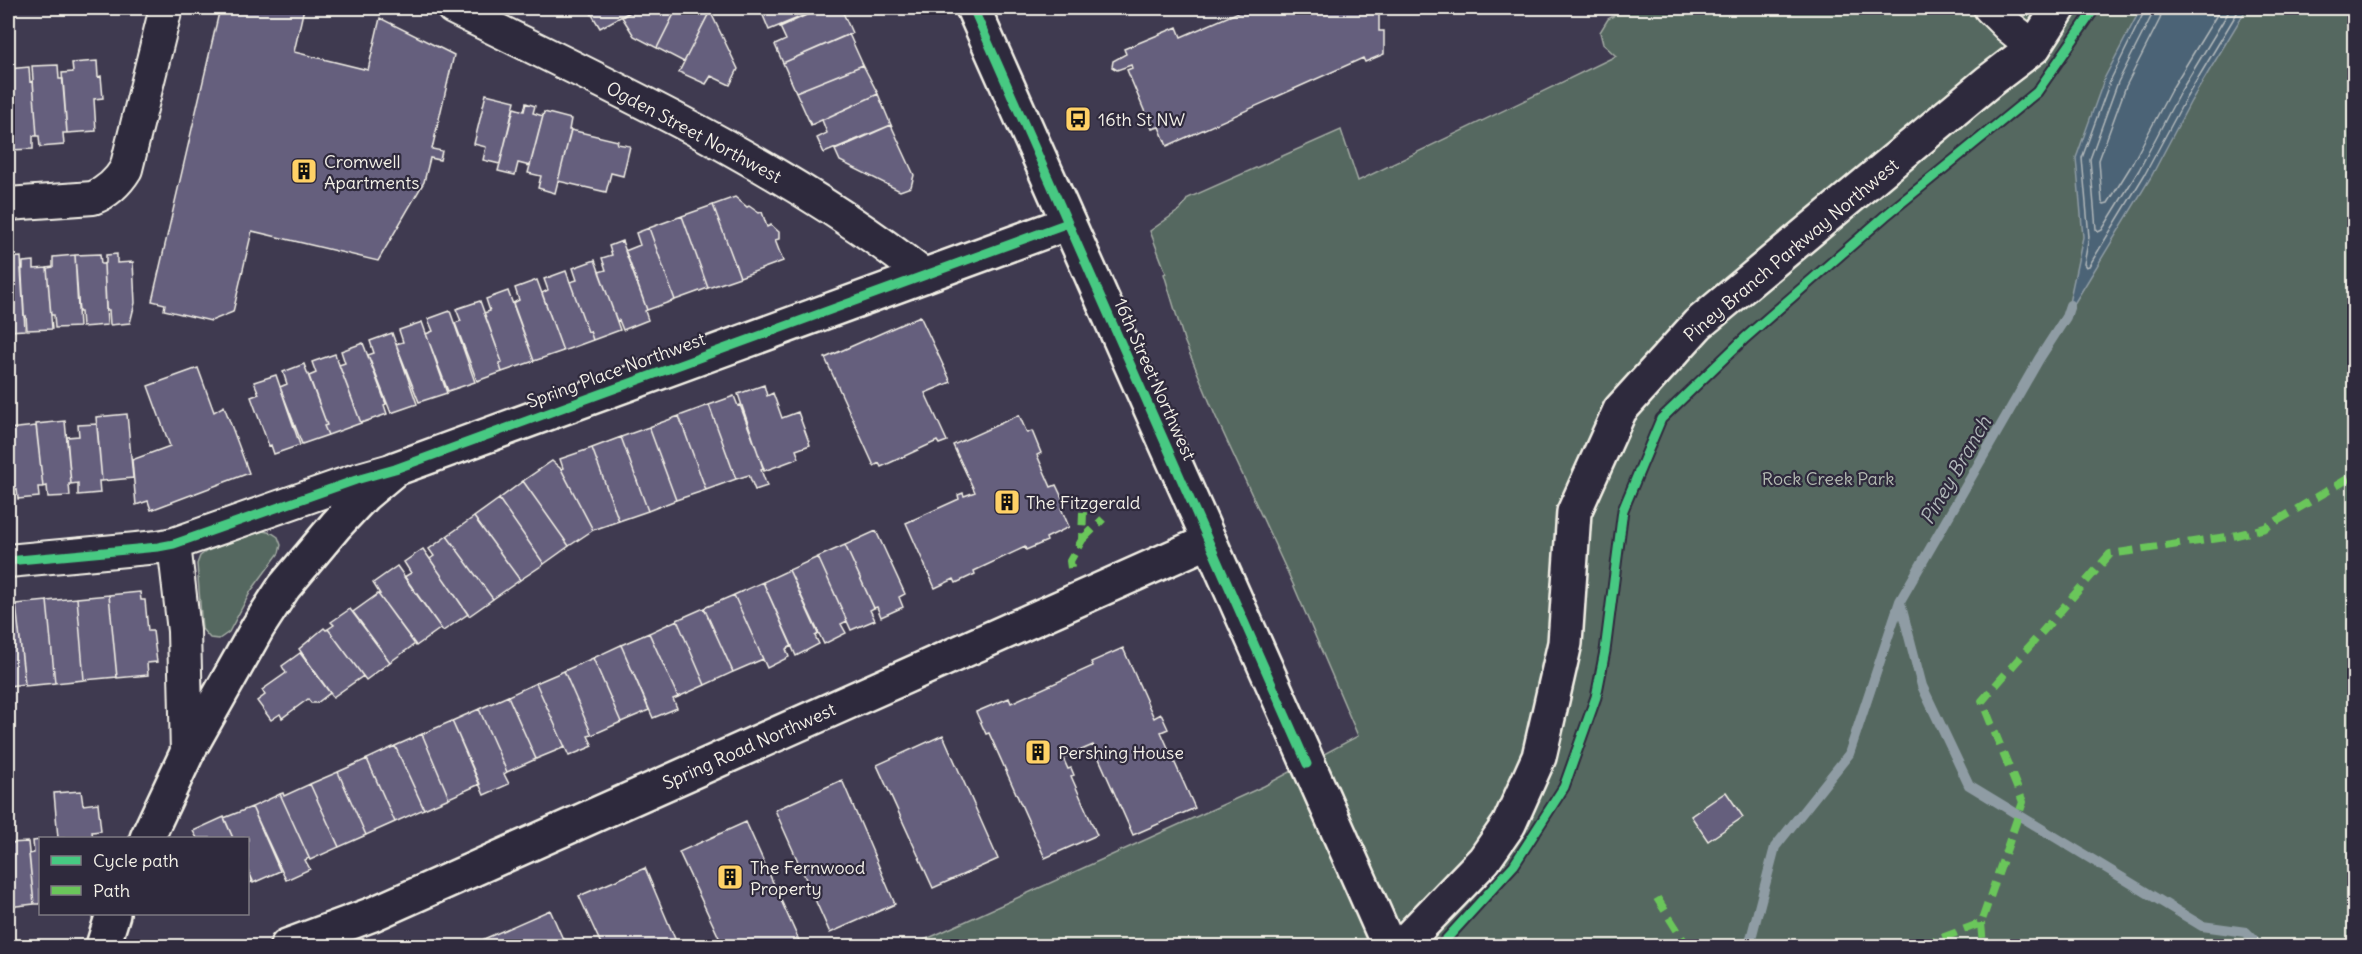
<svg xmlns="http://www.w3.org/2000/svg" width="2362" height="954" font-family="Delius,sans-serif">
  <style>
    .green { fill: #556860; stroke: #a4aca4; stroke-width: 1.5 }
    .water { fill: #4c6376; stroke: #8f9ca4; stroke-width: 1.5 }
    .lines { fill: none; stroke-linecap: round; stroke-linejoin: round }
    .shore { stroke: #b1b8ba; stroke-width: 1.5 }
    .stream { stroke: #8f9ca4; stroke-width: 10 }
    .building { fill: #655f7d; stroke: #f4f1e8; stroke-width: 1.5 }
    .street-casing { stroke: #f4f1e8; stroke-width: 36 }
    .secondary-casing { stroke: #f4f1e8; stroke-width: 38 }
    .primary-casing { stroke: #f4f1e8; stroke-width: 38 }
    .street { stroke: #2f2a3d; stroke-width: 32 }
    .secondary { stroke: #2f2a3d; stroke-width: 33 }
    .primary { stroke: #2f2a3d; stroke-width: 33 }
    .quiet { stroke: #6ac65a; stroke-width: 8; stroke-dasharray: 15 8; stroke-linecap: butt }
    .cycleway-casing { stroke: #2f2a3d; stroke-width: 13 }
    .cycleway { stroke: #46c982; stroke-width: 9 }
    .labels { text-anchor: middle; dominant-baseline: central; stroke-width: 4.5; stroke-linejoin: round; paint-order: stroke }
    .poi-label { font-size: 18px; fill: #f4f1e8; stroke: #2f2a3d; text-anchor: start }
    .street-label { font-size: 18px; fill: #f4f1e8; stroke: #2f2a3d }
    .park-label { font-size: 18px; fill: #b4bab2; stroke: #2f2a3d }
    .water-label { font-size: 20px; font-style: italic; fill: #b1b8ba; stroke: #2f2a3d }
  </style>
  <rect width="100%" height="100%" fill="#3f3a50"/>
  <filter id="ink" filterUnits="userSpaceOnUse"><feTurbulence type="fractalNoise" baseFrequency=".0167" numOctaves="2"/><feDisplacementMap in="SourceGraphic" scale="12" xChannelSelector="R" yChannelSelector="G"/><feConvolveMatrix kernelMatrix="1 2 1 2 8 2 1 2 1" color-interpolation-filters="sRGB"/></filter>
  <g filter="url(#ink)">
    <path class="green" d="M 1627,8 L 2354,8 L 2354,946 L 911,946 L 1264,786 L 1358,736 L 1293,584 L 1215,415 L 1184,340 L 1164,274 L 1166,273 L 1150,231 L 1181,209 L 1188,198 L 1341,130 L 1358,181 L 1616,56 L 1603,44 L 1600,32 L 1608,19 Z
      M 263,531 L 272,533 L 278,537 L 281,545 L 279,553 L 251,591 L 229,632 L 219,639 L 210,638 L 202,629 L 197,564 L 200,556 L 207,551 Z"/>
    <path class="water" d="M 2141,8 L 2247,8 L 2191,101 L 2151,177 L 2066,317 L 2083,237 L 2076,158 L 2105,77 Z"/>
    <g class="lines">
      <path class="shore" d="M 2146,8 L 2111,79 L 2082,158 L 2089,237 L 2084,264 L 2086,267 L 2089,266 L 2145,174 L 2186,98 L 2240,8
        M 2153,8 L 2152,15 L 2118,82 L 2090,159 L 2096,229 L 2098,232 L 2102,230 L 2139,170 L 2179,94 L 2231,8
        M 2162,8 L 2160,19 L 2126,86 L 2099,160 L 2102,202 L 2104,204 L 2108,203 L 2131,166 L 2171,90 L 2221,8"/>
      <path class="stream" d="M 1900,602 L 1922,686 L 1969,785 L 2202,926 L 2246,932 L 2260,946
        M 1749,946 L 1775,847 L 1849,754 L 1900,601 L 2039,359 L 2066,317 L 2070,305"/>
    </g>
    <path class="building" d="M 220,8 L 304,8 L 294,52 L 368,70 L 380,18 L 454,55 L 432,149 L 442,151 L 440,160 L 430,158 L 424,182 L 378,261 L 252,231 L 233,312 L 211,321 L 164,310 L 165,304 L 152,301 Z
      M 588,8 L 637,8 L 600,28 Z
      M 637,8 L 677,8 L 657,48 L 634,36 L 622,17 Z
      M 677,8 L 704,8 L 710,11 L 684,62 L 657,48 Z
      M 771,8 L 822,8 L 769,30 L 762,13 Z
      M 822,8 L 841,8 L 852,33 L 783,63 L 775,45 L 786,40 L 780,27 Z
      M 1248,8 L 1379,8 L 1379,31 L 1384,31 L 1384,54 L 1365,62 L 1363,58 L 1167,146 L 1159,127 L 1152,129 L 1127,70 L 1132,68 L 1131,65 L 1117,70 L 1112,67 L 1113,61 L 1126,54 L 1124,49 L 1177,27 L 1181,37 Z
      M 710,11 L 738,69 L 730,85 L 711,76 L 706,84 L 679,72 Z
      M 849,34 L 863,65 L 796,92 L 783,63 Z
      M 97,61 L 98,77 L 101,76 L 103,98 L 94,99 L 96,131 L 67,133 L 62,73 L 73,72 L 72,63 Z
      M 58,65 L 59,79 L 63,79 L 67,133 L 63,133 L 64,145 L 40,147 L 39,136 L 37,136 L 32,66 Z
      M 863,65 L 878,94 L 811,125 L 796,92 Z
      M 29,67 L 30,82 L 33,81 L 37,136 L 33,136 L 33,149 L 9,150 L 8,69 Z
      M 486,94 L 515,101 L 500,164 L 483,160 L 486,147 L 474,144 Z
      M 878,94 L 891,125 L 824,153 L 817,138 L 827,133 L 822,120 Z
      M 526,103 L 535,106 L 533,113 L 543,116 L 530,166 L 518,163 L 515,175 L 498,171 L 514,108 L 524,111 Z
      M 544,112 L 571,119 L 569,130 L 571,130 L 555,193 L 538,188 L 541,176 L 528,173 Z
      M 891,125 L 914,175 L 911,187 L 900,191 L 840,161 L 835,150 Z
      M 571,130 L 618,141 L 617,144 L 630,146 L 623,176 L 611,173 L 606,192 L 558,181 Z
      M 735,197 L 747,207 L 749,206 L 759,213 L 762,212 L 767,227 L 771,225 L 779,232 L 779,239 L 775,240 L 783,261 L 740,277 L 713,205 Z
      M 713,205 L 740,277 L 708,288 L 682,216 Z
      M 682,216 L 708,288 L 675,300 L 649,228 Z
      M 649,228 L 675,300 L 647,310 L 625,251 L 640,245 L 636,233 Z
      M 622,241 L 647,310 L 645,311 L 648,320 L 623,330 L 619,320 L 617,321 L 599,272 L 606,270 L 602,258 L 612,255 L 609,246 Z
      M 100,254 L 101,264 L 104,264 L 107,325 L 82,327 L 81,312 L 79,312 L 75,255 Z
      M 117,254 L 117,263 L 133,262 L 135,303 L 130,323 L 110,325 L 109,310 L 106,310 L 104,264 L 106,263 L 106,255 Z
      M 75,255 L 79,327 L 55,328 L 54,315 L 51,315 L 47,268 L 53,267 L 53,257 Z
      M 21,257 L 25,330 L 8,331 L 8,258 Z
      M 595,260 L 620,330 L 593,340 L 590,331 L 588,332 L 570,282 L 577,280 L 573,268 Z
      M 34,261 L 34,269 L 47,268 L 52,329 L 27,330 L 26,316 L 24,317 L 21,269 L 23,269 L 23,262 Z
      M 566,271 L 588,332 L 590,331 L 593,340 L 563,351 L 542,293 L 548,290 L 544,279 Z
      M 537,280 L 563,351 L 534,361 L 513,303 L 519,300 L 515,288 Z
      M 508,291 L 534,361 L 502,372 L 499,363 L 502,362 L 484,313 L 490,311 L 486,299 Z
      M 480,301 L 502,362 L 499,363 L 502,372 L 477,381 L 455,323 L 461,321 L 456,309 Z
      M 450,311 L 475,382 L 448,391 L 426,334 L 433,331 L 428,319 Z
      M 920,316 L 951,382 L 925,393 L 947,441 L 939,444 L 937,441 L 881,467 L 879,463 L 874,466 L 825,358 Z
      M 422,322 L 447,393 L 419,402 L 396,344 L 403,342 L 399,330 Z
      M 392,333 L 417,404 L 391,413 L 368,355 L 374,353 L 370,341 Z
      M 363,343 L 386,404 L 384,405 L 387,414 L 361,423 L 339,365 L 345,363 L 341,351 Z
      M 335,354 L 361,423 L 328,435 L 324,426 L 327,425 L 309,376 L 316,373 L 312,362 Z
      M 304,364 L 327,425 L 324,426 L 328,435 L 302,444 L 280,387 L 287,384 L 283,372 Z
      M 198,368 L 214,412 L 224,406 L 249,473 L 151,510 L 148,501 L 136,505 L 132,460 L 170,446 L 148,386 Z
      M 276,375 L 300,445 L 274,454 L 271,445 L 269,446 L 251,397 L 259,394 L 254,382 Z
      M 764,385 L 767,396 L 773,393 L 782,418 L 798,412 L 810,445 L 796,450 L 799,458 L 764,471 L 738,394 Z
      M 734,396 L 738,406 L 740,405 L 764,469 L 761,470 L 767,486 L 755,490 L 749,475 L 736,479 L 709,405 Z
      M 709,405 L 736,479 L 706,490 L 679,416 Z
      M 127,414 L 133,478 L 102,481 L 96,417 Z
      M 1019,415 L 1027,433 L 1032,431 L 1041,453 L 1037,455 L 1051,487 L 1056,485 L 1066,506 L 1061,508 L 1069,527 L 1046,538 L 1047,541 L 1026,550 L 1025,547 L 974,571 L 975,574 L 956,583 L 954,579 L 935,588 L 906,523 L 959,499 L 958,495 L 963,493 L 964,496 L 975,492 L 953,445 Z
      M 679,416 L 706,490 L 676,500 L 649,427 Z
      M 65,421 L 71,484 L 69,484 L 70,496 L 48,497 L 47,486 L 43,487 L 36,424 Z
      M 97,424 L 102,481 L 99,481 L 100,493 L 78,495 L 78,483 L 71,484 L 67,437 L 79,436 L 78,425 Z
      M 36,426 L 43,487 L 38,487 L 39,497 L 18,499 L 17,489 L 11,489 L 8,429 Z
      M 649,427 L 676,500 L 648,511 L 621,437 Z
      M 621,437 L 648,511 L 619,521 L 592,448 Z
      M 592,448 L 619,521 L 593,530 L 561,469 L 563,468 L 560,459 Z
      M 8,453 L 11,489 L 8,490 Z
      M 552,461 L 561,469 L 593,530 L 569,546 L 523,481 Z
      M 523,481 L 569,546 L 544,564 L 499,499 Z
      M 499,499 L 544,564 L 520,580 L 474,517 Z
      M 474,517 L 520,580 L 493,599 L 447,536 Z
      M 876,531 L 905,594 L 899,597 L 903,607 L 881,617 L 877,607 L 874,608 L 845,545 Z
      M 447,536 L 493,599 L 469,616 L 430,559 L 434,556 L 429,549 Z
      M 845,545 L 874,608 L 870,610 L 875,620 L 851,630 L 818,557 Z
      M 423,549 L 468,614 L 443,631 L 404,577 L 411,573 L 404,562 Z
      M 818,557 L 847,621 L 841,624 L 846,633 L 824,644 L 789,570 Z
      M 397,566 L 441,628 L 416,646 L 378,594 L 380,594 L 373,583 Z
      M 789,570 L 818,634 L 815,636 L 819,644 L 796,656 L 763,582 Z
      M 763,582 L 792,646 L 786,649 L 789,657 L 767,668 L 734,595 Z
      M 140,592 L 141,600 L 145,600 L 148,631 L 153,631 L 157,662 L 147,663 L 148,675 L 117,678 L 109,595 Z
      M 378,594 L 415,644 L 390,662 L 353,612 Z
      M 109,595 L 117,677 L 84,680 L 77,598 Z
      M 734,595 L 763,659 L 733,672 L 704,608 Z
      M 77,598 L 84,680 L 55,683 L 47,601 Z
      M 47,601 L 55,683 L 25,686 L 16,604 Z
      M 16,604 L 25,684 L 8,686 L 8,605 Z
      M 704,608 L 733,672 L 705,685 L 677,620 Z
      M 350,609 L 390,662 L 366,680 L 328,629 L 334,625 L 331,622 Z
      M 677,620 L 705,685 L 678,697 L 649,633 Z
      M 324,628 L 326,630 L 328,629 L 363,676 L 333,697 L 299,649 Z
      M 649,633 L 678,697 L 673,699 L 677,708 L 653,718 L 621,645 Z
      M 621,645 L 649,710 L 621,722 L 593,658 Z
      M 1123,648 L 1154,718 L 1161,714 L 1168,729 L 1161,732 L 1195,808 L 1133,835 L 1093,745 L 1063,758 L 1068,769 L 1071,768 L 1074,775 L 1071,776 L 1097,835 L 1045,858 L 989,733 L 986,734 L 976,712 L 1009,698 L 1011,703 L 1093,666 L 1091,662 Z
      M 300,653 L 330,693 L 317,703 L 311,703 L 308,699 L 282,718 L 280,714 L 271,720 L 257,701 L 265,695 L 262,690 L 286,673 L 282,666 Z
      M 593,658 L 621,722 L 592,735 L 564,671 Z
      M 564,671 L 592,735 L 588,736 L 593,746 L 569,756 L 536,683 Z
      M 536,683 L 565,747 L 536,759 L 508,696 Z
      M 508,696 L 536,759 L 507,772 L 479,709 Z
      M 479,709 L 507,772 L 504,774 L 509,784 L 484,795 L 452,721 Z
      M 452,721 L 480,784 L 449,798 L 422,734 Z
      M 422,734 L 449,798 L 424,809 L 395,746 Z
      M 943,735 L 998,859 L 933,888 L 877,765 Z
      M 395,746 L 424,809 L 395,822 L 367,759 Z
      M 367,759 L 395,822 L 366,835 L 338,772 Z
      M 338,772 L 366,835 L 339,847 L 310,784 Z
      M 842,780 L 895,904 L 830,933 L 775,810 Z
      M 310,784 L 339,847 L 310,860 L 280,794 L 283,793 L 284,796 Z
      M 81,791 L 83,805 L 98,803 L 101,831 L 92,832 L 93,838 L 58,838 L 54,793 Z
      M 1726,792 L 1743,817 L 1708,841 L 1691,816 Z
      M 280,794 L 309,858 L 305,860 L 310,869 L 286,880 L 252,807 Z
      M 252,807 L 280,871 L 253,883 L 248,870 L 248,838 L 233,838 L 224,818 Z
      M 224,817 L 233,838 L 197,838 L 193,831 Z
      M 746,822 L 801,945 L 799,946 L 723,946 L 679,852 Z
      M 40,840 L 40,904 L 34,904 L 29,854 L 34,853 L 33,841 Z
      M 28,842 L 34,904 L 8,907 L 8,843 Z
      M 645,868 L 678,946 L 602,946 L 579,896 Z
      M 248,870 L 253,881 L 248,884 Z
      M 550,910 L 566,946 L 487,946 L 484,939 Z"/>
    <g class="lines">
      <defs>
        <path id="street" d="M 453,8 C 611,87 786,165 925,276
          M 1990,8 L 2009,27 L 2034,47
          M 8,204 L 93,198 C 108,192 118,182 126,169 L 166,8
          M 174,544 L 184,631 L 187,753
          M 8,561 L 158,547 L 174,544 L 356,480 L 395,469"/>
        <path id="secondary" d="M 147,838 L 187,753 L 258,627 L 284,587 L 336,525 L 364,495 L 395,469 L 1068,223
          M 103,946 L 113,914
          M 287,946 L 373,914 L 1209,541"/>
        <path id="primary" d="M 973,8 L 1389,946
          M 1401,946 L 1484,860 L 1509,824 L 1539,757 L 1565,643 L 1574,512 L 1620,410 L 1698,324 L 1988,82 L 2034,47 L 2059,8"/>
      </defs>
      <use href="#street" class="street-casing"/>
      <use href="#secondary" class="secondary-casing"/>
      <use href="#primary" class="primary-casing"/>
      <use href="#street" class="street"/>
      <use href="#secondary" class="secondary"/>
      <use href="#primary" class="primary"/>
      <path class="quiet" d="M 1082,540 L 1103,519
        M 1071,568 L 1070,561 L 1082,540 L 1083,512
        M 1657,898 L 1687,946
        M 1981,923 L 1983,946
        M 1921,946 L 1981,923 L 2023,802 L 1982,701 L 2110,554 L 2233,536 L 2265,528 L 2351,477 L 2354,470"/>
      <defs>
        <path id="cycleway" d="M 973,8 L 1307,764
          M 8,561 L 158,547 L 174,544 L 356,480 L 395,469 L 1068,223
          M 1440,946 L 1514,865 L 1564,787 L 1596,697 L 1605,651 L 1623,510 L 1661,419 L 1745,338 L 1885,216 L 2037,92 L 2095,8"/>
      </defs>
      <use href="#cycleway" class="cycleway-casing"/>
      <use href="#cycleway" class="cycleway"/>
    </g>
  </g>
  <defs>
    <symbol id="bus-square" viewBox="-11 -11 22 22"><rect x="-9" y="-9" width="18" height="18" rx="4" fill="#ffd166" stroke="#2f2a3d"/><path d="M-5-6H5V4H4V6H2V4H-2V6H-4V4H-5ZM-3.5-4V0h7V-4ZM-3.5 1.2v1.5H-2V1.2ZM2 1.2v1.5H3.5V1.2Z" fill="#111"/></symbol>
    <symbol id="building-square" viewBox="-11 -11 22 22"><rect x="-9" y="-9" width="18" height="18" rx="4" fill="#ffd166" stroke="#2f2a3d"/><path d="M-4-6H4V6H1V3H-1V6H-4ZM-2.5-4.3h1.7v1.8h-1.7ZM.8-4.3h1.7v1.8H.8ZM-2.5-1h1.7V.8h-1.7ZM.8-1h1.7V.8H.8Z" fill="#111"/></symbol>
  </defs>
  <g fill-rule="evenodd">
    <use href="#bus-square" x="1063" y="104" width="30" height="30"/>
    <use href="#building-square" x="289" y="156" width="30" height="30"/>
    <use href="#building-square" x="992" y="487" width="30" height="30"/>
    <use href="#building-square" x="1023" y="737" width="30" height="30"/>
    <use href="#building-square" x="715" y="862" width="30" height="30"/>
  </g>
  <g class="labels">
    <g class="poi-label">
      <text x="1098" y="119">16th St NW</text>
      <text x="324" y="161">Cromwell<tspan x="324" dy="21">Apartments</tspan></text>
      <text x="1026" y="502">The Fitzgerald</text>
      <text x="1058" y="752">Pershing House</text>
      <text x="750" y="867">The Fernwood<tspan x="750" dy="21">Property</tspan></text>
    </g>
    <g class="street-label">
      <text transform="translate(694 132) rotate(28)">Ogden Street Northwest</text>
      <text transform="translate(1791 250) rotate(-40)">Piney Branch Parkway Northwest</text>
      <text transform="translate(616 370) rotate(-20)">Spring Place Northwest</text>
      <text transform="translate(1155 379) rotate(66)">16th Street Northwest</text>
      <text transform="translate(749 746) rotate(-24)">Spring Road Northwest</text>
    </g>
    <g class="park-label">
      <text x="1828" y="478">Rock Creek Park</text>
    </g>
    <g class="water-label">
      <text transform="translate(1955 470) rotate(-60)">Piney Branch</text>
    </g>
  </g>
  <rect width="2362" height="954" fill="none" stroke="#2f2a3d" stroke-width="30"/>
  <rect x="15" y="15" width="2332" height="924" fill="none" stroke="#f4f1e8" stroke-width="2" filter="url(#ink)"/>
  <rect x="39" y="837" width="210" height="78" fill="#2f2a3d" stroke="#7e7a81" stroke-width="1.5"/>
  <rect x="51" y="856" width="30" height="9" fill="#46c982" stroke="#7e7a81" stroke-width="1.5"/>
  <text x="93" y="867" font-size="18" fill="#f4f1e8">Cycle path</text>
  <rect x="51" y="886" width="30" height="9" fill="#6ac65a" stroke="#7e7a81" stroke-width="1.5"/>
  <text x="93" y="897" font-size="18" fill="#f4f1e8">Path</text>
</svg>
